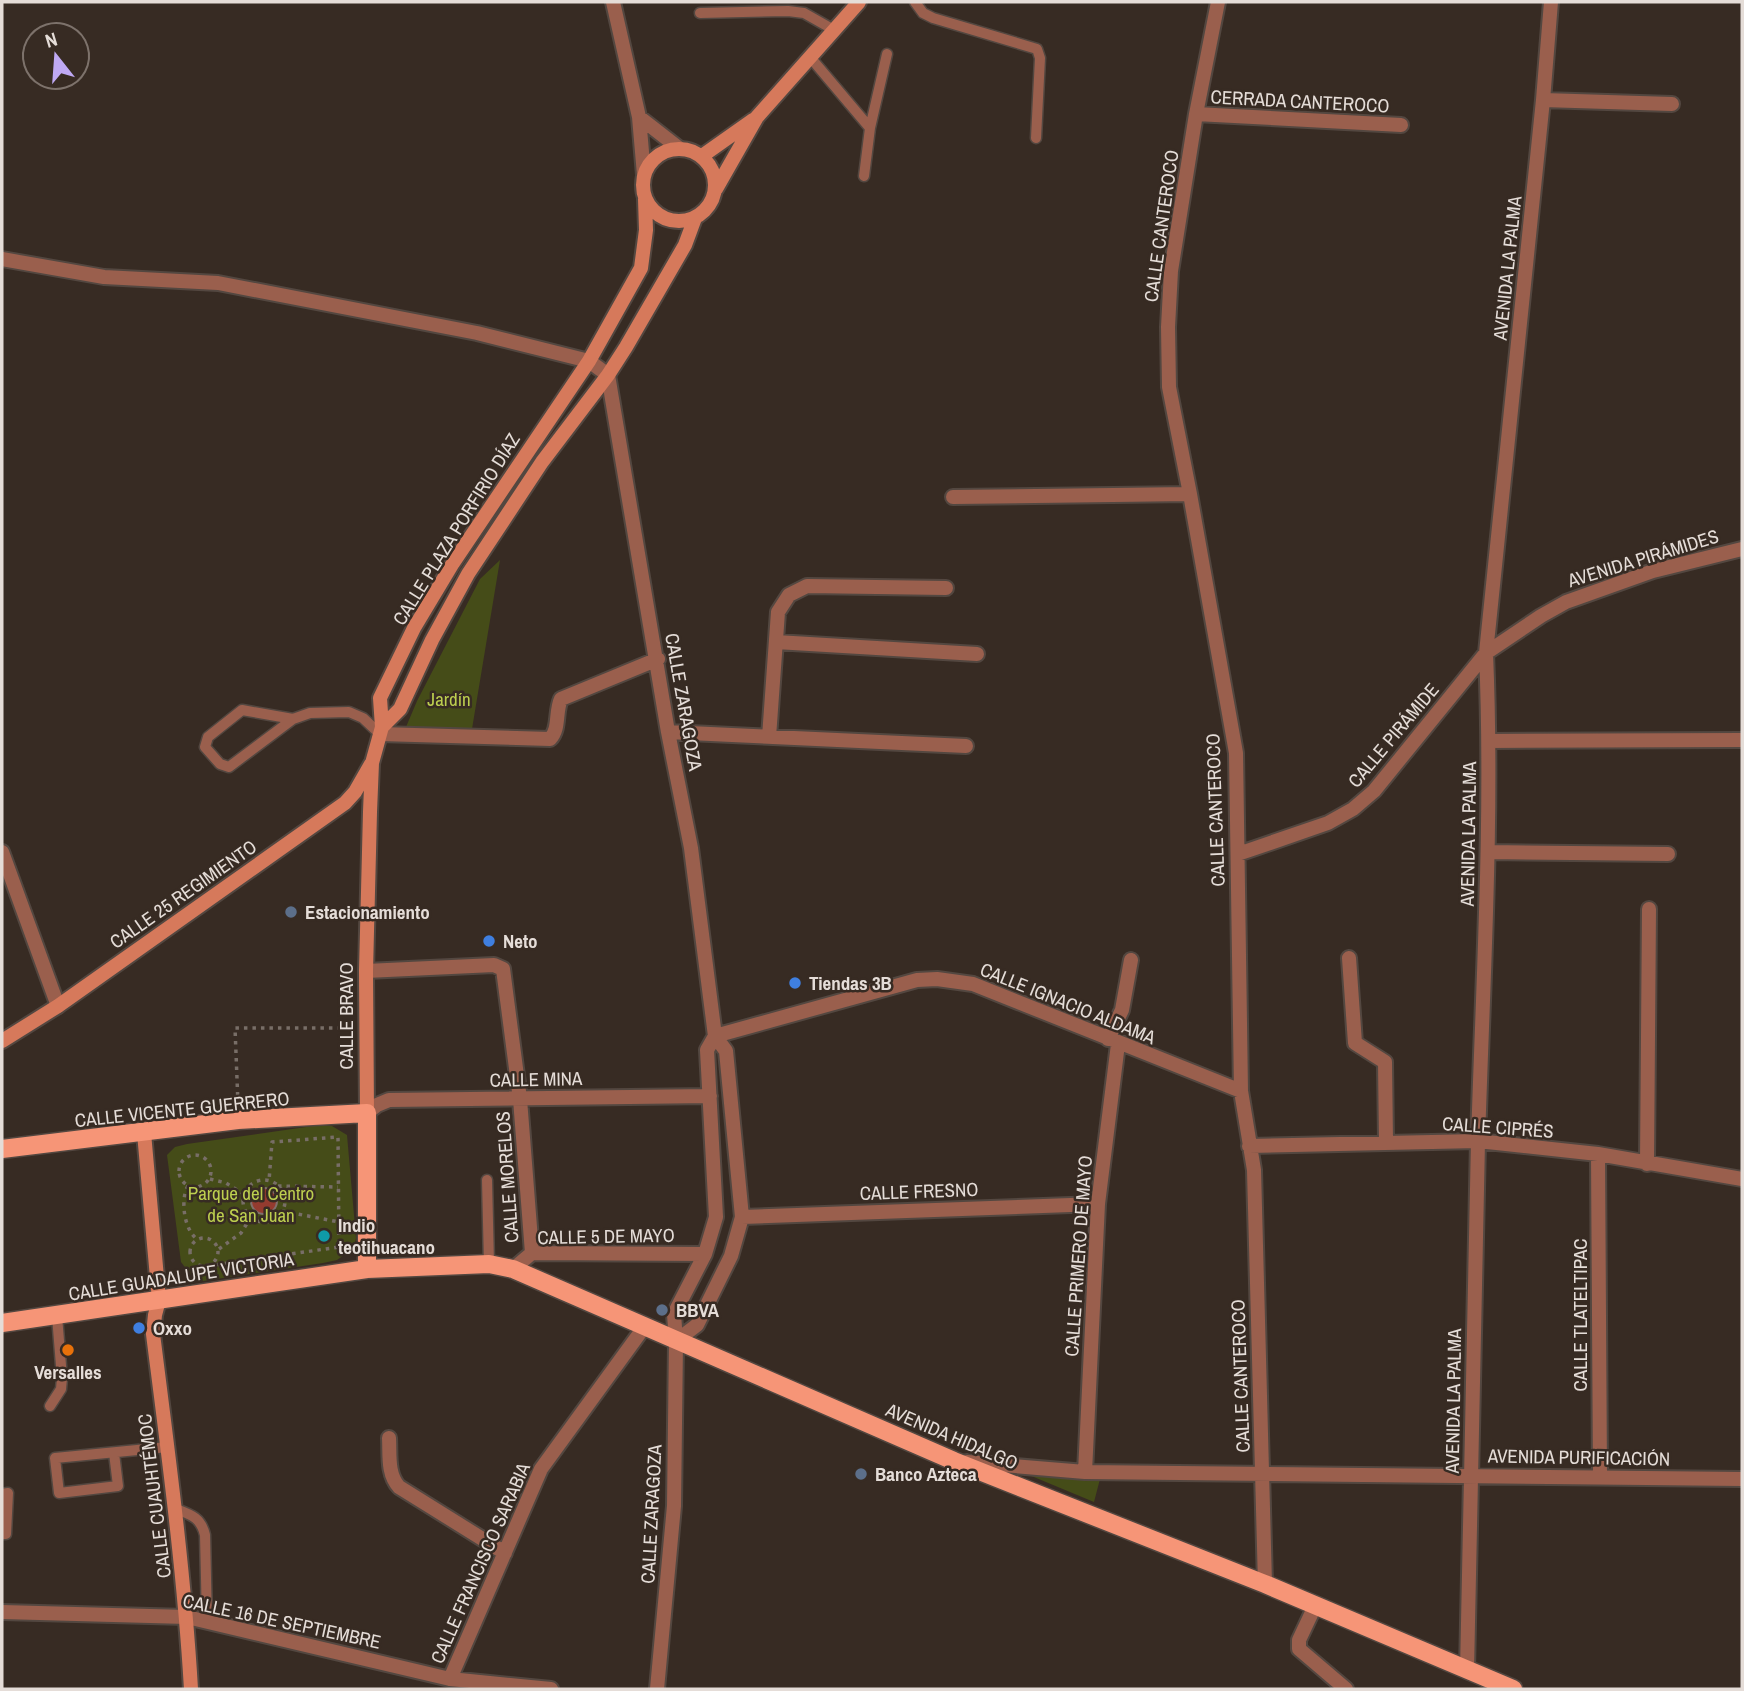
<svg xmlns="http://www.w3.org/2000/svg" width="1744" height="1691" font-family="'Archivo Narrow',sans-serif">
  <style>
    .green { fill: #454c18 }
    .building { fill: #943b2f; stroke: #81706d; stroke-width: 2 }
    .lines { fill: none; stroke-linecap: round; stroke-linejoin: round }
    .service-casing { stroke: #534740; stroke-width: 13 }
    .minor-casing { stroke: #534740; stroke-width: 18 }
    .secondary-casing { stroke: #534740; stroke-width: 18 }
    .primary-casing { stroke: #534740; stroke-width: 21 }
    .path { stroke: #786e67; stroke-width: 3.5; stroke-dasharray: 3.5 5; stroke-linecap: butt }
    .service { stroke: #9a5f4d; stroke-width: 10 }
    .minor { stroke: #9a5f4d; stroke-width: 14 }
    .secondary { stroke: #d6795b; stroke-width: 14 }
    .primary { stroke: #f69577; stroke-width: 18 }
    .service-dot { fill: #5c6f8a; stroke: #372b23; stroke-width: 2.5 }
    .shop-dot { fill: #3f7fe0; stroke: #372b23; stroke-width: 2.5 }
    .culture-dot { fill: #0f9aa8; stroke: #372b23; stroke-width: 2.5 }
    .food-dot { fill: #e8710a; stroke: #372b23; stroke-width: 2.5 }
    .labels { text-anchor: middle; dominant-baseline: central; stroke-width: 5; stroke-linejoin: round; paint-order: stroke }
    .street-label { font-size: 19px; fill: #e5ddd8; stroke: #372b23 }
    .park-label { font-size: 19px; fill: #bdcf4f; stroke: #372b23 }
    .poi-label { font-size: 19px; font-weight: bold; fill: #e5ddd8; stroke: #372b23; text-anchor: start }
  </style>
  <rect width="100%" height="100%" fill="#372b23"/>
  <path class="green" d="M 500,560 L 472,729 L 406,727 L 417,701 L 480,579 Z
    M 320,1125 L 332,1126 L 347,1135 L 356,1238 L 354,1248 L 337,1260 L 323,1263 L 203,1281 L 191,1275 L 181,1262 L 167,1155 L 175,1147 L 187,1144 Z
    M 1029,1475 L 1100,1479 L 1094,1502 Z"/>
  <path class="building" d="M251 1201a13 13 0 1 1 26 0a13 13 0 1 1-26 0Z"/>
  <g class="lines">
    <defs>
      <path id="service" d="M 915,2 L 923,13 L 933,18 L 1037,49 L 1040,58 L 1036,138
        M 700,13 L 788,11 L 804,13 L 834,30
        M 810,57 L 870,128 L 864,176
        M 870,128 L 887,54
        M 293,719 L 229,767 L 220,764 L 205,747 L 208,737 L 242,710 L 293,719 L 310,713 L 349,712 L 363,718 L 380,734
        M 487,1180 L 489,1264
        M 50,1406 L 61,1389 L 62,1378 L 57,1316
        M 114,1453 L 118,1486 L 59,1493 L 55,1458 L 168,1447
        M 2,1494 L 8,1493 L 6,1534 L 2,1534
        M 176,1509 C 192,1515 201,1518 205,1535 L 207,1621"/>
      <path id="minor" d="M 613,2 L 639,117 L 644,175
        M 1218,2 L 1196,114 L 1171,271 L 1168,327 L 1169,387 L 1190,494 L 1236,753 L 1241,1091 L 1254,1170 L 1265,1584
        M 1543,100 L 1672,104
        M 1196,114 L 1401,125
        M 639,117 L 680,149
        M 2,259 L 104,277 L 218,283 L 477,333 L 589,361 L 608,375 L 668,732 L 691,848 L 715,1036 L 726,1051 L 742,1217 L 731,1256 L 697,1325 L 676,1341
        M 953,497 L 1190,494
        M 776,642 L 977,654
        M 668,732 L 966,746
        M 380,734 L 550,739 C 560,729 555,712 561,699 L 658,659
        M 769,737 L 778,612 L 789,595 L 807,586 L 946,588
        M 1489,741 L 1742,740
        M 2,852 L 58,1006
        M 1488,852 L 1668,854
        M 1238,854 L 1328,823 L 1353,809 L 1374,791 L 1486,653 L 1541,616 L 1566,602 L 1653,571 L 1742,549
        M 1349,958 L 1355,1043 L 1385,1062 L 1386,1142
        M 366,971 L 494,965 L 503,969 L 520,1099 L 532,1253
        M 715,1036 L 917,980 L 937,979 L 973,984 L 1241,1091
        M 1108,1039 L 1122,1010 L 1131,960
        M 367,1113 L 377,1105 L 389,1100 L 710,1096
        M 1249,1146 L 1478,1141 L 1598,1154 L 1742,1179
        M 1598,1154 L 1600,1476
        M 1647,1164 L 1649,909
        M 742,1217 L 1098,1204
        M 513,1269 L 532,1253 L 705,1254
        M 389,1438 C 390,1454 387,1474 399,1487 L 505,1553
        M 967,1462 L 1085,1472 L 1742,1479
        M 1085,1472 L 1098,1204 L 1118,1044
        M 1315,1606 L 1299,1640 L 1299,1649 L 1346,1689
        M 2,1612 L 187,1617 L 450,1679 L 551,1689
        M 1467,1671 C 1470,1494 1473,1317 1478,1141 C 1483,978 1493,816 1486,653 L 1543,100 L 1551,2
        M 450,1679 L 541,1469 L 645,1326
        M 657,1689 L 674,1506 L 676,1341 L 674,1314 L 705,1254 L 716,1217 L 707,1050 L 715,1036"/>
      <path id="secondary" d="M643 185a36 36 0 1 1 72 0a36 36 0 1 1-72 0Z
        M 702,156 L 753,120
        M 716,189 L 757,117 L 859,2
        M 382,727 L 400,709 L 432,640 L 468,574 L 542,462 L 608,375 L 626,347 L 685,245 L 695,218
        M 2,1041 L 58,1006 L 345,803 L 355,792 L 371,764
        M 367,1113 L 366,971 L 370,812 L 372,763 L 382,727 L 380,698 L 414,628 L 453,563 L 589,361 L 641,268 L 646,230 L 645,199
        M 144,1133 L 159,1300 L 155,1315 L 153,1334 C 168,1452 184,1570 191,1689"/>
      <path id="primary" d="M 2,1149 L 238,1120 L 367,1113 L 367,1269
        M 2,1323 L 367,1269 L 489,1264 L 513,1269 L 954,1461 L 1265,1584 L 1513,1689"/>
    </defs>
    <use href="#service" class="service-casing"/>
    <use href="#minor" class="minor-casing"/>
    <use href="#secondary" class="secondary-casing"/>
    <use href="#primary" class="primary-casing"/>
    <path class="path" d="M 238,1104 L 235,1028 L 351,1028
      M179 1171a16 16 0 1 1 32 0a16 16 0 1 1-32 0Z
      M 210,1179 L 226,1183 L 245,1195
      M243 1201a21 21 0 1 1 42 0a21 21 0 1 1-42 0Z
      M 188,1186 C 180,1199 184,1230 197,1239
      M 278,1186 L 338,1187
      M 282,1211 L 339,1222
      M190 1252a14 14 0 1 1 28 0a14 14 0 1 1-28 0Z
      M 219,1249 L 241,1233 L 251,1217
      M 208,1266 L 339,1247 L 338,1137 L 272,1142 L 269,1181"/>
    <use href="#service" class="service"/>
    <use href="#minor" class="minor"/>
    <use href="#secondary" class="secondary"/>
    <use href="#primary" class="primary"/>
  </g>
  <g class="service-dot">
    <circle cx="291" cy="912" r="7"/>
    <circle cx="662" cy="1310" r="7"/>
    <circle cx="861" cy="1474" r="7"/>
  </g>
  <g class="shop-dot">
    <circle cx="489" cy="941" r="7"/>
    <circle cx="795" cy="983" r="7"/>
    <circle cx="139" cy="1328" r="7"/>
  </g>
  <circle class="culture-dot" cx="324" cy="1236" r="7"/>
  <circle class="food-dot" cx="68" cy="1350" r="7"/>
  <g class="labels">
    <g class="street-label">
      <text transform="translate(1300 101) rotate(3)">CERRADA CANTEROCO</text>
      <text transform="translate(1161 226) rotate(-82)">CALLE CANTEROCO</text>
      <text transform="translate(1507 268) rotate(-84)">AVENIDA LA PALMA</text>
      <text transform="translate(456 529) rotate(-58)">CALLE PLAZA PORFIRIO DÍAZ</text>
      <text transform="translate(1643 558) rotate(-17)">AVENIDA PIRÁMIDES</text>
      <text transform="translate(684 702) rotate(80)">CALLE ZARAGOZA</text>
      <text transform="translate(1393 735) rotate(-50)">CALLE PIRÁMIDE</text>
      <text transform="translate(1215 810) rotate(-92)">CALLE CANTEROCO</text>
      <text transform="translate(1468 834) rotate(-89)">AVENIDA LA PALMA</text>
      <text transform="translate(183 894) rotate(-35)">CALLE 25 REGIMIENTO</text>
      <text transform="translate(1068 1003) rotate(22)">CALLE IGNACIO ALDAMA</text>
      <text transform="translate(346 1016) rotate(-90)">CALLE BRAVO</text>
      <text transform="translate(536 1079) rotate(-1)">CALLE MINA</text>
      <text transform="translate(182 1109) rotate(-6)">CALLE VICENTE GUERRERO</text>
      <text transform="translate(1498 1127) rotate(4)">CALLE CIPRÉS</text>
      <text transform="translate(507 1177) rotate(-94)">CALLE MORELOS</text>
      <text transform="translate(919 1191) rotate(-2)">CALLE FRESNO</text>
      <text transform="translate(606 1236) rotate(-1)">CALLE 5 DE MAYO</text>
      <text transform="translate(1078 1256) rotate(-86)">CALLE PRIMERO DE MAYO</text>
      <text transform="translate(181 1276) rotate(-9)">CALLE GUADALUPE VICTORIA</text>
      <text transform="translate(1580 1315) rotate(-90)">CALLE TLATELTIPAC</text>
      <text transform="translate(1240 1376) rotate(-92)">CALLE CANTEROCO</text>
      <text transform="translate(1453 1401) rotate(-89)">AVENIDA LA PALMA</text>
      <text transform="translate(952 1436) rotate(23)">AVENIDA HIDALGO</text>
      <text transform="translate(1579 1457) rotate(1)">AVENIDA PURIFICACIÓN</text>
      <text transform="translate(154 1496) rotate(-97)">CALLE CUAUHTÉMOC</text>
      <text transform="translate(651 1514) rotate(-87)">CALLE ZARAGOZA</text>
      <text transform="translate(480 1563) rotate(-66)">CALLE FRANCISCO SARABIA</text>
      <text transform="translate(282 1621) rotate(12)">CALLE 16 DE SEPTIEMBRE</text>
    </g>
    <g class="park-label">
      <text x="449" y="699">Jardín</text>
      <text x="251" y="1193">Parque del Centro<tspan x="251" dy="22">de San Juan</tspan></text>
    </g>
    <g class="poi-label">
      <text x="305" y="912">Estacionamiento</text>
      <text x="503" y="941">Neto</text>
      <text x="809" y="983">Tiendas 3B</text>
      <text x="338" y="1225">Indio<tspan x="338" dy="22">teotihuacano</tspan></text>
      <text x="676" y="1310">BBVA</text>
      <text x="153" y="1328">Oxxo</text>
      <text x="68" y="1372" text-anchor="middle">Versalles</text>
      <text x="875" y="1474">Banco Azteca</text>
    </g>
  </g>
  <rect width="1744" height="1691" fill="none" stroke="#e5ddd8" stroke-width="7"/>
  <g transform="translate(56 56) rotate(343)"><circle r="33" fill="#372b23" stroke="#7d726b" stroke-width="2"/>
  <path d="M0-5L12 26L0 18L-12 26Z" fill="#bfa9f4"/>
  <text y="-10" font-size="19" font-weight="bold" text-anchor="middle" fill="#e5ddd8">N</text>
  </g>
</svg>
